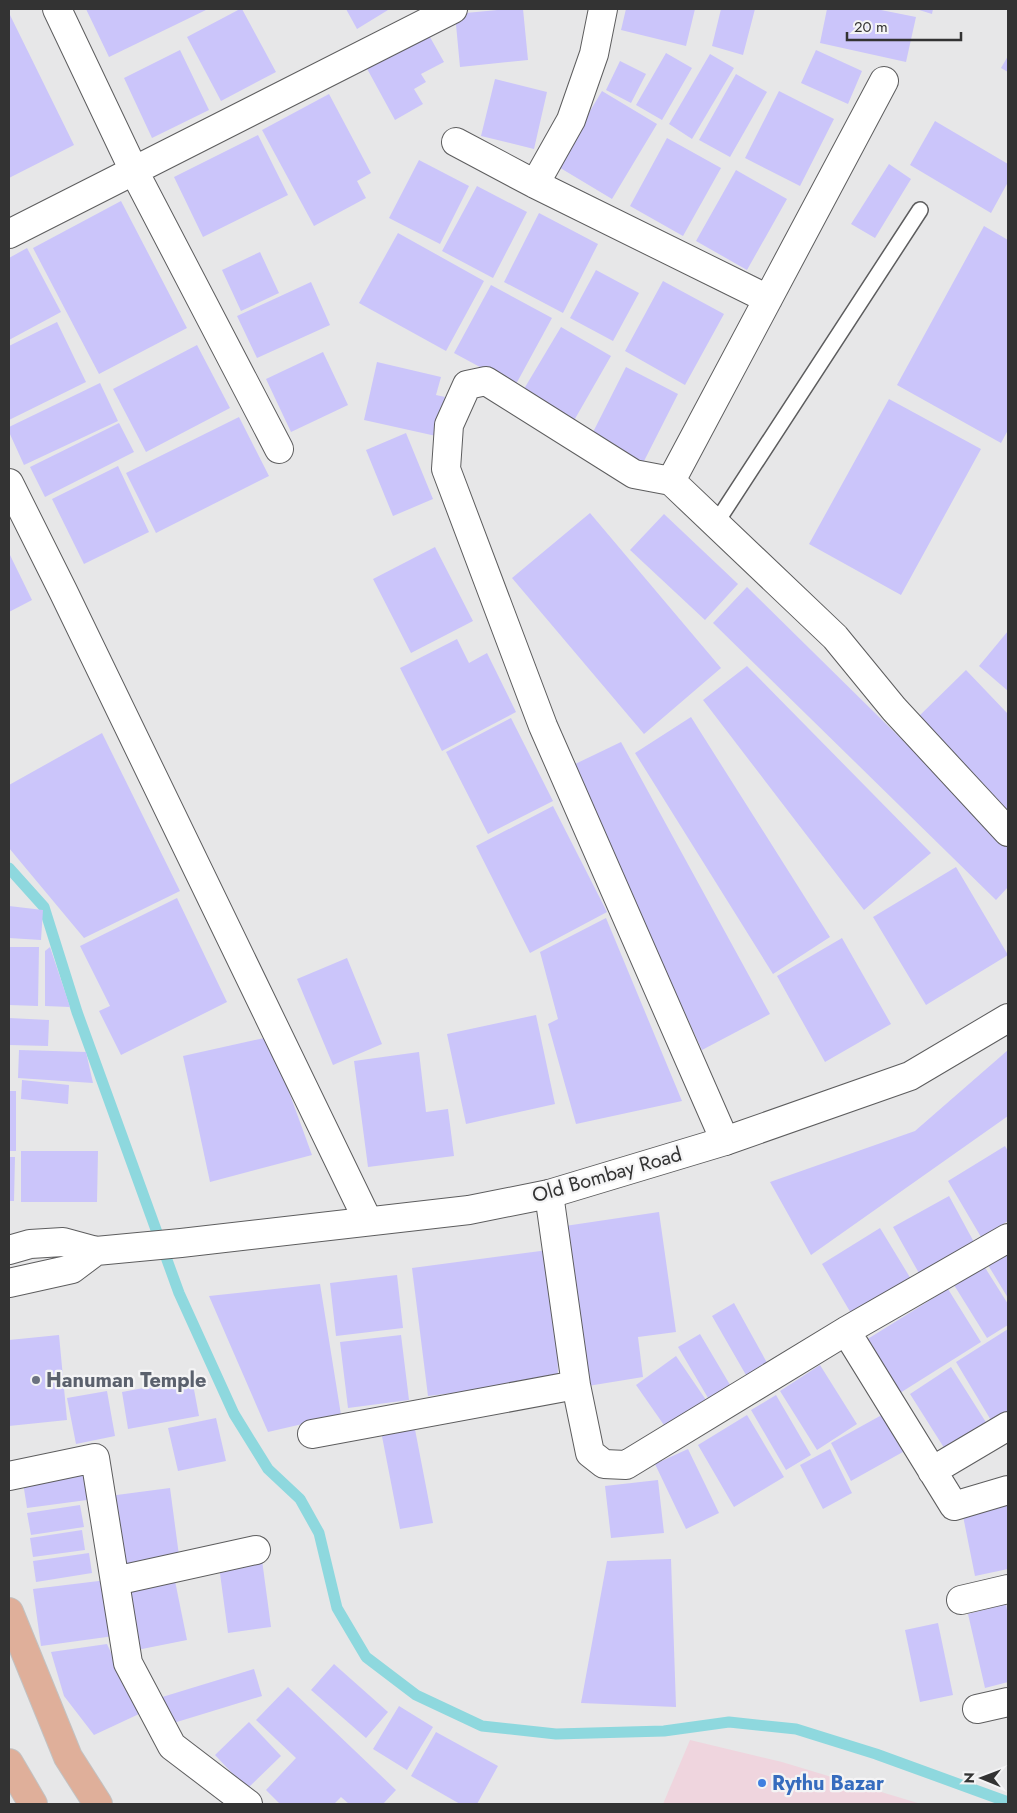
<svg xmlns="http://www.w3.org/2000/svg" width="1017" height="1813" font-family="Jost,sans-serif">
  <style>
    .commercial { fill: #efd5de }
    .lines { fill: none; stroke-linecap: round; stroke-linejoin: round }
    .stream { stroke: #8ed8de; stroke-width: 11 }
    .building { fill: #cbc5fa }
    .lane-casing { stroke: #5d5d5e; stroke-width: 18 }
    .street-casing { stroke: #5d5d5e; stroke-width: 30 }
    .secondary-casing { stroke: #5d5d5e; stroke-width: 30 }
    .primary-casing { stroke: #c2c2c2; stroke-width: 30 }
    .lane { stroke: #fff; stroke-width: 15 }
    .street { stroke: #fff; stroke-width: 28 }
    .secondary { stroke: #fff; stroke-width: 28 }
    .primary { stroke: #dfaf9a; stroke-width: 28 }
    .worship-dot { fill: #6b7280; stroke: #f4f4f5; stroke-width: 2 }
    .shop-dot { fill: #3f7fe0; stroke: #f4f4f5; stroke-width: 2 }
    .labels { text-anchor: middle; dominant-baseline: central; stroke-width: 4.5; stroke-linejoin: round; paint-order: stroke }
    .street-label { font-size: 20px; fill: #333; stroke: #f4f4f5 }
    .worship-label { font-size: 20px; font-weight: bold; fill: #5b616d; stroke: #f4f4f5; text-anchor: start }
    .shop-label { font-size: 20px; font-weight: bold; fill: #366cbe; stroke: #f4f4f5; text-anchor: start }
  </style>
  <rect width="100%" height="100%" fill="#e7e7e8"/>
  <path class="commercial" d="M 690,1740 L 782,1762 L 921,1804 L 663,1804 Z"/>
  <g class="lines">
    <path class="stream" d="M 9,868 L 44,907 L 77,1012 L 179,1293 L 234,1414 L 268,1469 L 300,1499 L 319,1533 L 337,1608 L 366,1657 L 416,1695 L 482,1726 L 556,1734 L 664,1731 L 729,1722 L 796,1729 L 876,1754 L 1008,1802"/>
  </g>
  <path class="building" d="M 86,9 L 208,9 L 109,57 Z
    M 240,9 L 242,9 L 276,72 L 221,101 L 187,37 Z
    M 346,9 L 388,9 L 388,10 L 357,29 Z
    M 508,9 L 523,9 L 528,60 L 460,67 L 455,14 Z
    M 626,9 L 695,9 L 686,46 L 621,30 Z
    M 721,9 L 755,9 L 743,55 L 712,46 Z
    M 827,9 L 876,9 L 916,17 L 906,62 L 820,43 Z
    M 916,9 L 933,9 L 932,14 Z
    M 9,13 L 74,145 L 9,178 Z
    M 426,30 L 444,62 L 421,74 L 426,82 L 414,89 L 423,104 L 395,120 L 365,65 Z
    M 180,50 L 209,110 L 152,138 L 124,78 Z
    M 816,50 L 862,71 L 848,104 L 801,83 Z
    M 666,53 L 692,68 L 662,120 L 636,105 Z
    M 710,54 L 734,68 L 692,139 L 669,124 Z
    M 1008,56 L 1008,72 L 1001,68 Z
    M 620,61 L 646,74 L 631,103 L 606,90 Z
    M 736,74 L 767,92 L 730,157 L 699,140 Z
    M 495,79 L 547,92 L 534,149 L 481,136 Z
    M 602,91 L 657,124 L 612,199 L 557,166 Z
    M 779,91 L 834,119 L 800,186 L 745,158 Z
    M 329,94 L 371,173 L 357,181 L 366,198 L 314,226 L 262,130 Z
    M 935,121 L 1008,164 L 1008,182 L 991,213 L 910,165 Z
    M 258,135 L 288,195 L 203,237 L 174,177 Z
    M 667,138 L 721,168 L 683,236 L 630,206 Z
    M 419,160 L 469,186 L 440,244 L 389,218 Z
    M 889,164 L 911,179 L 875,238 L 851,224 Z
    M 736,170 L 787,199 L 747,270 L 696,241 Z
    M 477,186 L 527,212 L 493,278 L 442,251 Z
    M 121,201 L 187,328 L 99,374 L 33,248 Z
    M 539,213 L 598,244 L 563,313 L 504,282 Z
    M 984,226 L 1008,240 L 1008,430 L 1001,443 L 897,385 Z
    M 398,233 L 484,281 L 446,351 L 359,303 Z
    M 27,248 L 61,312 L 9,340 L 9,258 Z
    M 260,252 L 279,293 L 241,311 L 222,270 Z
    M 596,270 L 639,293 L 613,341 L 570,318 Z
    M 663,281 L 724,314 L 685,385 L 625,351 Z
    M 311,282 L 330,325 L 257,358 L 237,316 Z
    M 491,285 L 552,318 L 515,386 L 454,353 Z
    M 57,322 L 86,382 L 9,420 L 9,346 Z
    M 561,327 L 611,356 L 572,424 L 521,394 Z
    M 197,345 L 230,408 L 146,452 L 113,389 Z
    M 323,352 L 348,405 L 291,432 L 266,379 Z
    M 377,362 L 441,377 L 436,395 L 445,397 L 436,436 L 364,420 Z
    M 626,367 L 678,394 L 641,467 L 589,440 Z
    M 100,383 L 118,421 L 24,465 L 9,432 L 9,427 Z
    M 889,399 L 981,449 L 901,595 L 809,544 Z
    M 239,417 L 269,476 L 156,533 L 126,473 Z
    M 119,423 L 134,452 L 45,497 L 30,467 Z
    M 406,433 L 433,499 L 393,516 L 366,450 Z
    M 118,466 L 149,532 L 84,564 L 52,499 Z
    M 590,513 L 721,668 L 644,734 L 512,578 Z
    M 664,514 L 738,584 L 705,620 L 630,550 Z
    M 435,547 L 473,621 L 411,653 L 373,579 Z
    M 9,553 L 32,600 L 9,612 Z
    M 747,587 L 1008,844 L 1008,887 L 996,900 L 713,623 Z
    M 1008,631 L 1008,691 L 979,666 Z
    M 457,639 L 469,663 L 487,653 L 516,712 L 442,751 L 400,668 Z
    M 747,666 L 931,853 L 864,910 L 703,700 Z
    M 966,670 L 1008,714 L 1008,821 L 913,722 Z
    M 691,717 L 830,937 L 773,974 L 635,753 Z
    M 511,718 L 553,801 L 488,834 L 446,752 Z
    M 102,733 L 180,891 L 84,938 L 9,848 L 9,785 Z
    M 621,742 L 770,1014 L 702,1050 L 571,766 Z
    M 553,806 L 607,912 L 530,953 L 476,846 Z
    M 956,867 L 1008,955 L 926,1005 L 873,917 Z
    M 177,898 L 227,1002 L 121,1055 L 99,1011 L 110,1006 L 80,946 Z
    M 9,906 L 43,910 L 41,940 L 9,938 Z
    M 606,918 L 682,1101 L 576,1124 L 548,1024 L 558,1019 L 540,952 Z
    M 842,938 L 891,1024 L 825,1062 L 777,976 Z
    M 9,947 L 39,947 L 38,1006 L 9,1005 Z
    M 50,947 L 70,1007 L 45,1006 L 45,951 Z
    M 347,958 L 382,1044 L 333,1065 L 297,979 Z
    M 536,1015 L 555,1104 L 466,1124 L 447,1034 Z
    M 9,1018 L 49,1020 L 48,1046 L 9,1045 Z
    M 269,1037 L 312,1155 L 210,1182 L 183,1056 Z
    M 19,1050 L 86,1052 L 93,1083 L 18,1078 Z
    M 1008,1050 L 1008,1116 L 811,1255 L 770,1182 L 915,1131 Z
    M 419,1052 L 426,1112 L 448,1109 L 454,1156 L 368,1167 L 354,1061 Z
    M 22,1080 L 69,1085 L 68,1104 L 21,1099 Z
    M 9,1091 L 16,1091 L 16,1151 L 9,1151 Z
    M 1005,1146 L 1008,1151 L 1008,1221 L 981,1237 L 948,1181 Z
    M 21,1151 L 98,1151 L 97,1202 L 21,1202 Z
    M 9,1157 L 15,1157 L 14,1201 L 9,1201 Z
    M 949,1196 L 975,1244 L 920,1275 L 893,1227 Z
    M 659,1212 L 676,1332 L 638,1337 L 643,1377 L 588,1386 L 565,1226 Z
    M 880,1228 L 914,1284 L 855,1320 L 822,1264 Z
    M 1008,1246 L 1008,1298 L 985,1260 Z
    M 556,1249 L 558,1380 L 428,1396 L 412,1268 Z
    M 984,1266 L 1008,1304 L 1008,1325 L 987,1338 L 954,1285 Z
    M 397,1275 L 403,1328 L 336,1336 L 330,1283 Z
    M 320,1284 L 341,1415 L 268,1432 L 209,1296 Z
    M 948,1289 L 981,1342 L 900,1393 L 866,1340 Z
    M 734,1303 L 771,1370 L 750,1382 L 712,1316 Z
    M 1008,1329 L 1008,1412 L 992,1422 L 956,1362 Z
    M 700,1334 L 733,1390 L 711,1403 L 678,1347 Z
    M 59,1335 L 67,1420 L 9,1426 L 9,1340 Z
    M 401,1335 L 409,1400 L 348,1408 L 340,1342 Z
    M 676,1356 L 706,1400 L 666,1428 L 636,1385 Z
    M 820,1365 L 857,1424 L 817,1450 L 780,1391 Z
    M 951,1367 L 989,1427 L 948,1454 L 910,1394 Z
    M 192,1379 L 199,1416 L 128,1429 L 122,1392 Z
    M 107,1391 L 115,1436 L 76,1444 L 67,1398 Z
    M 776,1395 L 811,1455 L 786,1470 L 751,1410 Z
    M 889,1411 L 910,1448 L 851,1481 L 831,1443 Z
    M 747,1415 L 784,1477 L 734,1507 L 698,1445 Z
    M 216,1418 L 226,1461 L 178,1471 L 168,1428 Z
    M 413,1419 L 433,1523 L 400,1529 L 380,1426 Z
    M 688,1449 L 719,1513 L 686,1529 L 655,1464 Z
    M 830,1449 L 852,1493 L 823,1509 L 800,1465 Z
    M 83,1467 L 87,1500 L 27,1508 L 22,1476 Z
    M 658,1480 L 664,1533 L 611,1538 L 605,1486 Z
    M 170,1488 L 180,1563 L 119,1571 L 109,1496 Z
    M 1008,1501 L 1008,1569 L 975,1576 L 962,1511 Z
    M 80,1505 L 84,1527 L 31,1535 L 27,1513 Z
    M 82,1530 L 85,1550 L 33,1557 L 30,1538 Z
    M 89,1553 L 92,1573 L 36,1582 L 33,1561 Z
    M 671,1559 L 676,1707 L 581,1703 L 607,1561 Z
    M 262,1560 L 271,1627 L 228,1633 L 219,1566 Z
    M 174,1576 L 187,1640 L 137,1650 L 124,1586 Z
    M 107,1580 L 114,1636 L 41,1646 L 33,1589 Z
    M 1006,1604 L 1008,1615 L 1008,1682 L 985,1688 L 968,1614 Z
    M 938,1623 L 953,1695 L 920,1702 L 905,1630 Z
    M 107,1644 L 139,1714 L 94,1735 L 64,1696 L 51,1652 Z
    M 334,1664 L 388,1712 L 366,1738 L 311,1690 Z
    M 254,1669 L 262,1696 L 167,1725 L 159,1698 Z
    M 288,1687 L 396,1790 L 383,1804 L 349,1804 L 341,1797 L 334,1804 L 280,1804 L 266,1790 L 296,1758 L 256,1720 Z
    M 399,1706 L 433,1727 L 407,1770 L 373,1749 Z
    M 249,1722 L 281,1756 L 247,1789 L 215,1755 Z
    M 436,1732 L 498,1766 L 477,1804 L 460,1804 L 411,1776 Z"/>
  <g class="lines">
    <defs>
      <path id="lane" d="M 716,523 L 920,210"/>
      <path id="street" d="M 57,9 L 134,171 L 279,449
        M 456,142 L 535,184 L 768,299
        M 535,184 L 571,120 L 594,54 L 603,9
        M 9,234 L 453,9
        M 671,481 L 835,637 L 894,709 L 1008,832
        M 9,483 L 63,591 L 368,1221
        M 725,1141 L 543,726 L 446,469 L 449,425 L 467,385 L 486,381 L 634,474 L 671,481 L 884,81
        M 549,1194 L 576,1385 L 590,1453 L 604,1464 L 626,1465 L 846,1331 L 1008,1238
        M 846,1331 L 954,1506 L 1008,1490
        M 312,1434 L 576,1385
        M 932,1471 L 1008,1426
        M 9,1476 L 95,1458 L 128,1663 L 172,1746 L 248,1804
        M 115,1581 L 256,1550
        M 961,1600 L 1008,1589
        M 977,1709 L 1008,1702"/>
      <path id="secondary" d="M 9,1250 L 30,1244 L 63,1242 L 96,1251 L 181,1243 L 469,1210 L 549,1194 L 725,1141 L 910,1076 L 1008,1018
        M 9,1283 L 72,1269 L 96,1251"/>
      <path id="primary" d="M 9,1612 L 68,1757 L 98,1804
        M 9,1763 L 33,1804"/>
    </defs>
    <use href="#lane" class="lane-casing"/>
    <use href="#street" class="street-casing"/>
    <use href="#secondary" class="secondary-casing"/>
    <use href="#primary" class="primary-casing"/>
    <use href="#lane" class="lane"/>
    <use href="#street" class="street"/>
    <use href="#secondary" class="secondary"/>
    <use href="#primary" class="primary"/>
  </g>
  <circle class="worship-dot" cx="36" cy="1380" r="5"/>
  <circle class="shop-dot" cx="762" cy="1783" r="5"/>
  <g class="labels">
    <g class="street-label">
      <text transform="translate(607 1175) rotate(-16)">Old Bombay Road</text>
    </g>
    <g class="worship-label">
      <text x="46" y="1380">Hanuman Temple</text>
    </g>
    <g class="shop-label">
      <text x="772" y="1783">Rythu Bazar</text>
    </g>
  </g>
  <rect width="1017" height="1813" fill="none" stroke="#333333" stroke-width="20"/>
  <g transform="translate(982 1778) rotate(271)" stroke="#f4f4f5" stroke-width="4" paint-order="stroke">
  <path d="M0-4L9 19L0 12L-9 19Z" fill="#333333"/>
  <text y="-8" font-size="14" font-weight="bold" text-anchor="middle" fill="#333333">N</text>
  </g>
  <path d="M847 32v8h114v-8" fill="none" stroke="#333333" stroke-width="2.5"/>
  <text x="854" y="32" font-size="15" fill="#333333" stroke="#f4f4f5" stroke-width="4" paint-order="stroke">20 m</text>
</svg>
